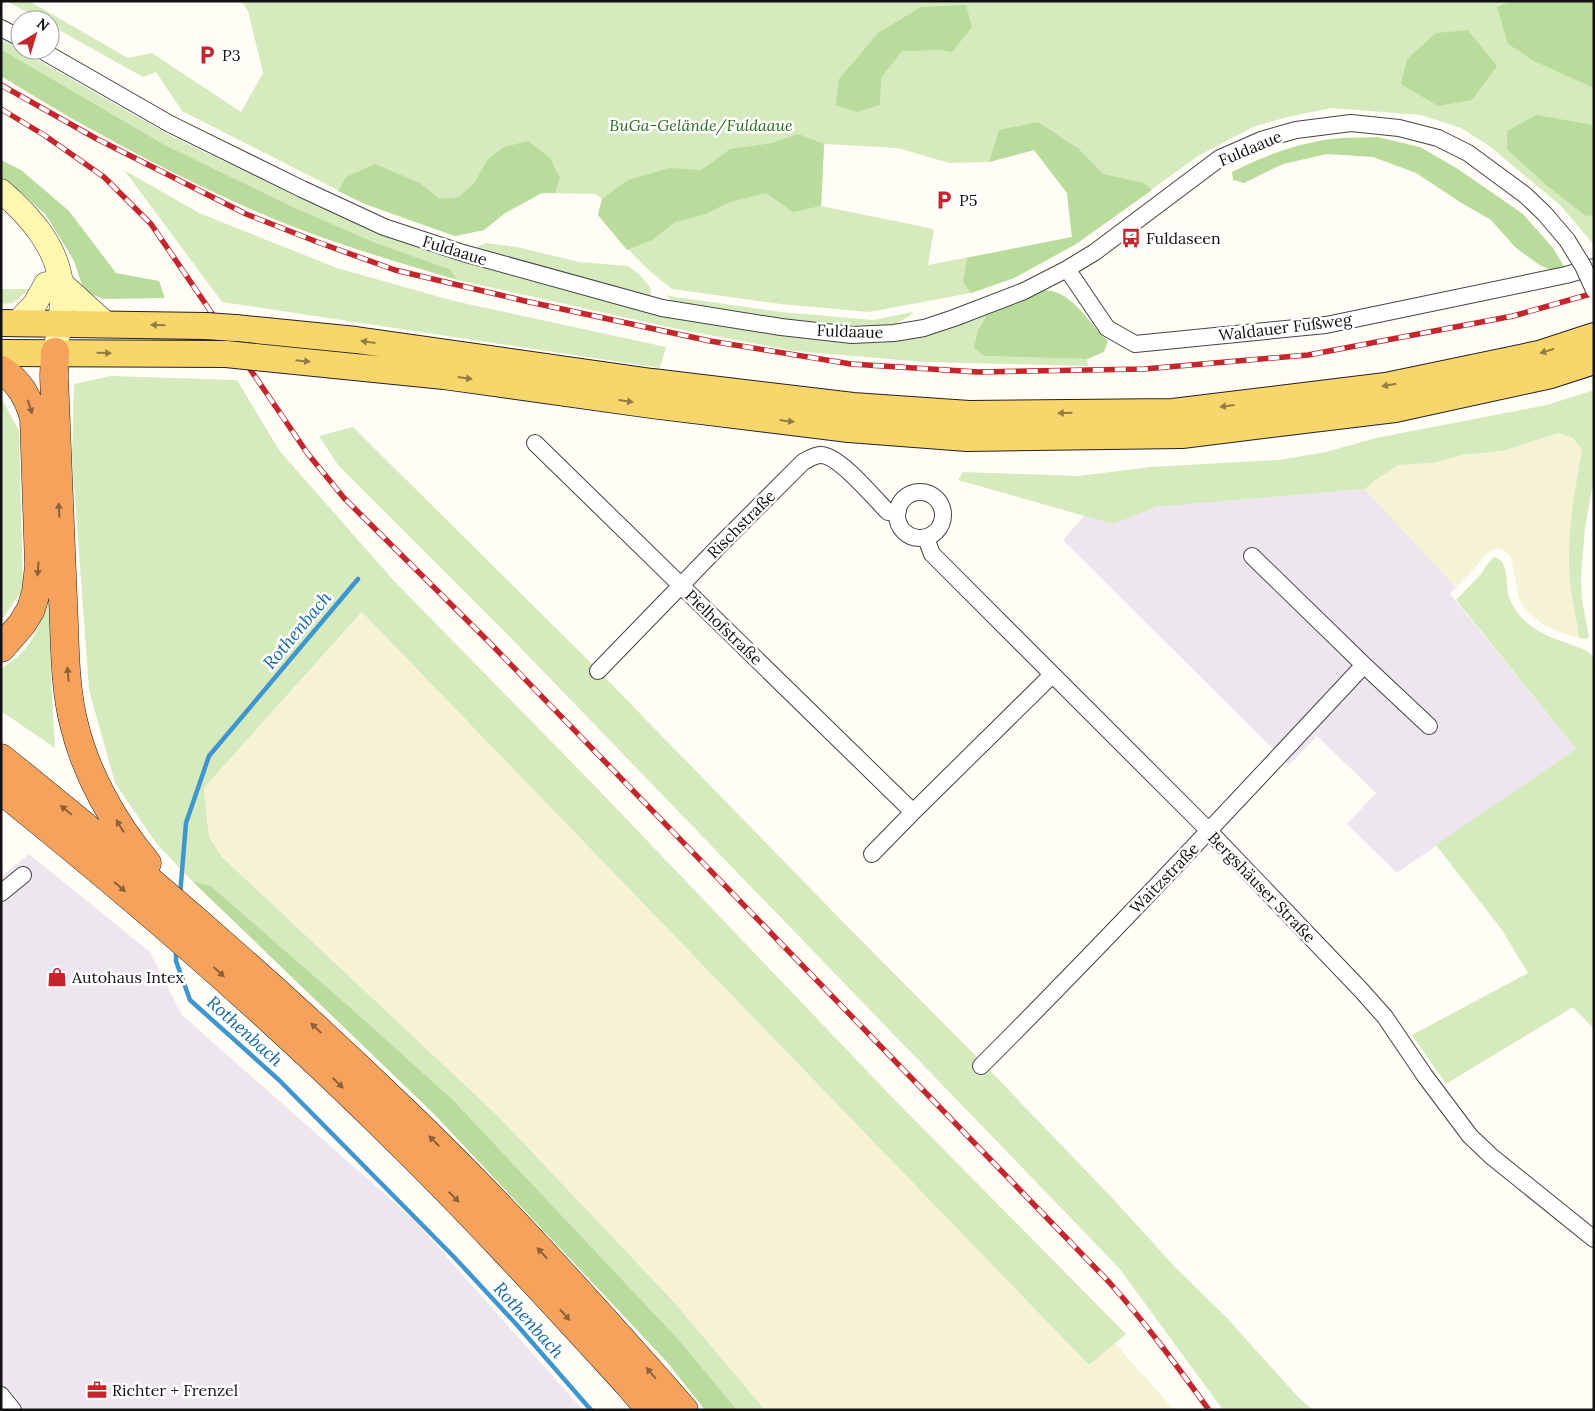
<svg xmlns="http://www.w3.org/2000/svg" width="1595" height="1411" font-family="Lora,serif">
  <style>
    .industrial { fill: #eee6ef }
    .farmland { fill: #f6f3d4 }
    .green { fill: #d5ebbd; fill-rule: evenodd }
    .forest { fill: #b9dc9c }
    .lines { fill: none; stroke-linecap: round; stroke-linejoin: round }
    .stream { stroke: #3f96cf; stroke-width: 4.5 }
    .street-casing { stroke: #444; stroke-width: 18 }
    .secondary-casing { stroke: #333; stroke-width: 25 }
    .primary-casing { stroke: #222; stroke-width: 28 }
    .highway-casing { stroke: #222; stroke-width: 29 }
    .street { stroke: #fff; stroke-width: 16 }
    .secondary { stroke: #fff6b0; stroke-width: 24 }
    .primary { stroke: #f9d66b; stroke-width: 26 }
    .highway { stroke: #f5a25d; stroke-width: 28 }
    .rail-casing { stroke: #c4262e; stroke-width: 5.5 }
    .rail { stroke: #fff; stroke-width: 4; stroke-dasharray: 11; stroke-linecap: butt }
    .street-bridge-casing { stroke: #444; stroke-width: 18; stroke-linecap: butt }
    .primary-bridge-casing { stroke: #222; stroke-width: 28; stroke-linecap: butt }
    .street-bridge { stroke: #fff; stroke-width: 16 }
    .primary-bridge { stroke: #f9d66b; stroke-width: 26 }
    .oneway { fill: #917d42 }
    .oneway2 { fill: #8e613b }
    .labels { text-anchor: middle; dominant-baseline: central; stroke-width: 5; stroke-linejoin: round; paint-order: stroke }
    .poi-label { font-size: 16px; fill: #111; stroke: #fff; text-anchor: start }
    .park-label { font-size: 16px; font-style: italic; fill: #2f6b1f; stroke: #fff }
    .street-label { font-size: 16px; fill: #111; stroke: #fff }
    .water-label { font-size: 18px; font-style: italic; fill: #1768a6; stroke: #fff }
  </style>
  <rect width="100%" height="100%" fill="#fffdf5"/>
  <path class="industrial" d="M 1365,489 L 1456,587 L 1450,594 L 1576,749 L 1397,873 L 1347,824 L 1376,793 L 1317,736 L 1289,765 L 1063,540 L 1084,516 L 1156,507 Z
    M 29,854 L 150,952 L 182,1015 L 414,1220 L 583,1410 L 1,1410 L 1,877 Z"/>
  <path class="farmland" d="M 1559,433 L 1573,438 L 1582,450 L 1577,478 L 1570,554 L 1571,588 L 1579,638 L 1560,632 L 1542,624 L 1525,609 L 1519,599 L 1511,557 L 1504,550 L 1496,548 L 1485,555 L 1474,569 L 1456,587 L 1365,489 L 1374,481 L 1398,465 L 1432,463 L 1463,455 L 1502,451 Z
    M 363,612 L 1089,1364 L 1115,1343 L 1174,1410 L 765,1410 L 673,1301 L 498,1116 L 222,857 L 209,837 L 204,788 Z"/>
  <path class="green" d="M 7,1 L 29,1 L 128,58 L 152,53 L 241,112 L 263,73 L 248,11 L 241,1 L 1594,1 L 1594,245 L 1561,206 L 1488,145 L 1461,128 L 1421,115 L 1332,108 L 1287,117 L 1253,127 L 1198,156 L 1076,244 L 1014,278 L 971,293 L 869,312 L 781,304 L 672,289 C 643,268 621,242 598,215 L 602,199 L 595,194 L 542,193 L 505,213 L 484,230 L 455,236 L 365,204 L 182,111 L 156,72 L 143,77 L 50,25 L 50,20 L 41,20 ZM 824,144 L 898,148 L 949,163 L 989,162 L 1034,150 L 1067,193 L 1072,237 L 928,265 L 934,229 L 821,206 Z
    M 1,39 L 171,136 L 296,196 L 380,233 L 458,261 L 666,316 L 850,342 L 894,341 L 924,336 L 987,315 L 978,330 L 984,356 L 1087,359 L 1088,366 L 924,362 L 795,351 L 668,327 L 458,280 L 448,269 L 376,243 L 291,206 L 165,145 L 1,49 Z
    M 124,170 L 199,213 L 337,268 L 454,301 L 666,347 L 660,368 L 222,302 Z
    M 486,243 L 517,247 L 579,262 L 628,266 L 639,274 L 650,287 L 651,294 L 650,296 L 476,250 L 476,247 Z
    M 1,289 L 30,289 L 13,303 L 1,304 Z
    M 667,295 L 675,297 L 781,312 L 873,320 L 913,312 L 910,316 L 895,324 L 852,328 L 782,319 L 672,302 Z
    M 111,376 L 237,380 L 279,450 L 394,581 L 595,786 L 889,1094 L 1126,1334 L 1089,1365 L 362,612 L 204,788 L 209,837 L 222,857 L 498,1116 L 673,1301 L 765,1410 L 737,1410 L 679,1340 L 453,1100 L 360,1016 L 211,886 L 192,881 L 156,843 L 115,783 L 89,690 L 72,457 L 74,384 Z
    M 1594,390 L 1594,477 L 1585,528 L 1581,577 L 1582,601 L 1589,637 L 1586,639 L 1579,638 C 1577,622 1573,605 1571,589 C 1565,543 1574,495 1582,450 L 1573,438 L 1559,433 L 1502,451 L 1463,455 L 1432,463 L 1398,465 L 1374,481 L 1365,489 L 1156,507 L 1113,524 L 958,480 L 963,472 L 1078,476 L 1151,467 L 1278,460 L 1326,452 L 1376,438 L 1547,405 Z
    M 1,397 L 19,431 L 23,589 L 1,621 Z
    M 353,427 L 584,656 L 848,927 L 976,1056 L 1116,1202 L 1175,1267 L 1227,1318 L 1299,1398 L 1313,1410 L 1223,1410 L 1119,1268 L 511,638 L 338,465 L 319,436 Z
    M 1494,557 C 1510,560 1505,585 1509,597 C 1512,605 1516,611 1521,617 C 1530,627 1541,633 1553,638 C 1563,643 1589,648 1594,658 L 1594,1029 L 1573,1007 L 1446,1084 L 1412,1035 L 1528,973 L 1502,930 L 1436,845 L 1576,749 L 1456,600 L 1481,574 L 1489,562 Z
    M 50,586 L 51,679 L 55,748 L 1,711 L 1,669 C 36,647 41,624 50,586 Z"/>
  <path class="forest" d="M 1511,1 L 1594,1 L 1594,88 L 1534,61 L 1508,44 L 1497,7 Z
    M 966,5 L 972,27 L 952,52 L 938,50 L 902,51 L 881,78 L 880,105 L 857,112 L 836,105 L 839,79 L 878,33 L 921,7 Z
    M 1468,30 L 1497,66 L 1472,100 L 1438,106 L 1401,84 L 1407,59 L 1436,33 Z
    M 1,49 L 165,145 L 291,206 L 376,243 L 449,269 L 458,280 C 387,259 314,238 246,207 C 197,185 147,160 100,134 C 66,116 34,96 1,76 Z
    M 1536,115 L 1594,125 L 1594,215 L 1586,216 L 1546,185 L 1507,149 L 1507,131 Z
    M 1038,122 L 1079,149 L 1103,174 L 1144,183 L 1152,190 L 1076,244 L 1014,278 L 971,293 L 963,282 L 967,258 L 1072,237 L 1067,193 L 1034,150 L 989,162 L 999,130 Z
    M 798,134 L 824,144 L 821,206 L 793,212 L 766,193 L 730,202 L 703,215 L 675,222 L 652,240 L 627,250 L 598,215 L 602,199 L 628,180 L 670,168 L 701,170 L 730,149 L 772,143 Z
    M 1377,137 L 1420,147 L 1458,169 L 1523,214 L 1553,248 L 1565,268 L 1552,271 L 1538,264 L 1515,247 L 1491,220 L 1460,202 L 1416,173 L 1373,157 L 1327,154 L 1283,164 L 1244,183 L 1233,180 L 1232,172 C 1264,156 1295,144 1331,139 C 1346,137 1362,138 1377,137 Z
    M 528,141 L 550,158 L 560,178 L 555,193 L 542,193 L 505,213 L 484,230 L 455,236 L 365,204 L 338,191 L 346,177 L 375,164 L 420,183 L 439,199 L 459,197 L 475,182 L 488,159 L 504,147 Z
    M 1,160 L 21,170 L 69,211 L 116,273 L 159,281 L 165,298 L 103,299 L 84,291 L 74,261 L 46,215 L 21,192 L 1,179 Z
    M 1042,290 C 1074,290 1086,322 1108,341 L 1104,352 L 1087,359 L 984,356 L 974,348 L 978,330 L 987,315 L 1028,298 Z
    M 192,881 L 211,886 L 360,1016 L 453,1100 L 679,1340 L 737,1410 L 705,1410 L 667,1362 L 434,1114 Z"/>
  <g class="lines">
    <path class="stream" d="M 180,895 L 186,823 L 209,756 L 358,579
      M 176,950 L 176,961 L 190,1000 L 279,1080 L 454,1257 L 517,1325 L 591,1410"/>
    <defs>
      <path id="street" d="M 1,28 L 20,38
        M 41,50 L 170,124 L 302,189 L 384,227 L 463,253 L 662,308 L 781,327 L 852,335 L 894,333 L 924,328 L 954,318 L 1024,291 L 1067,269 L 1095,252 L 1220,158 L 1261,140 L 1296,130 L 1351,123 L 1399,128 L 1438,138 L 1468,153 L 1525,195 L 1544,213 L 1567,240
        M 1067,269 L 1107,328 L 1135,344 L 1326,325 L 1566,275 L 1594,267
        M 535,443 L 913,812
        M897 515a23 23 0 1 1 46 0a23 23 0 1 1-46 0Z
        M 926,538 L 932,554 L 1209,831 L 1361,990 L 1385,1017 L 1425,1076 L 1470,1136 L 1491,1156 L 1594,1239
        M 1252,556 L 1364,665 L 1429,726
        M 598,671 L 725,540 L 803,462 C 809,459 814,455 821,455 C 839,455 874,498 888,512 L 898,511
        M 872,854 L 913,812 L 1052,675
        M 1,893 L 23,875
        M 981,1066 C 1112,935 1238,800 1364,665
        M 1,1395 L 13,1410"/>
      <path id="secondary" d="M 1,191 C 29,215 56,245 61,283 C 64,306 59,330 55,352
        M 61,283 L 106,324
        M 18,322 L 35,304 L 46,284"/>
      <path id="primary" d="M 1,323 L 206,326
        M 235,328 L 356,340 L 652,382 L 853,406 L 969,414 L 1173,412 L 1386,386 L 1539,354 L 1594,336
        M 1,353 L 226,354
        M 255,357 L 444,376 L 652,405 L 849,429 L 967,438 L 1182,435 L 1395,409 L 1551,375 L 1594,361"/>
      <path id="highway" d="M 55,352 L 54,376 C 57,451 60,525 63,599 C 65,638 64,686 74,724 C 86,774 114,824 147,863
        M 1,370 C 19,381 28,397 34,418 L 39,566 L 36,592 L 31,609 L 22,624 L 1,648
        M 1,758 C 142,871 278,989 408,1115 C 505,1208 595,1309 684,1410
        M 1,790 C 137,899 269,1013 393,1136 C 475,1216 552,1301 630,1386 L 650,1410"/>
    </defs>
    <use href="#street" class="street-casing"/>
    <use href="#secondary" class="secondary-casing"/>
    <use href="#primary" class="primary-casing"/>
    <use href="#highway" class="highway-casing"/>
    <use href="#street" class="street"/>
    <use href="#secondary" class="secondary"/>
    <use href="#primary" class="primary"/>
    <use href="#highway" class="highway"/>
    <defs>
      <path id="rail" d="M 1,85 L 97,139 L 246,214 L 320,243 L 395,270 L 525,301 L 710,341 L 851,364 L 978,372 L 1144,369 L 1308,355 L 1513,316 L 1594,293
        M 1,109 L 44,135 L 104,177 L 151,224 L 308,454 L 344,498 L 490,643 L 1109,1282 C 1145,1322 1177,1366 1209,1410"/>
    </defs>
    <use href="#rail" class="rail-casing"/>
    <use href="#rail" class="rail"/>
    <defs>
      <path id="street-bridge" d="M 1567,240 L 1583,266 L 1594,290"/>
      <path id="primary-bridge" d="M 206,326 L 235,328
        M 226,354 L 255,357"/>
    </defs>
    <use href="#street-bridge" class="street-bridge-casing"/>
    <use href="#primary-bridge" class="primary-bridge-casing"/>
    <use href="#street-bridge" class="street-bridge"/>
    <use href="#primary-bridge" class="primary-bridge"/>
  </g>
  <defs><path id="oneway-solid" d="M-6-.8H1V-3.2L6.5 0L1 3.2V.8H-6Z" transform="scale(1.25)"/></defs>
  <g class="oneway">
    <use href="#oneway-solid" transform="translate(158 325) rotate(-179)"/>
    <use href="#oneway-solid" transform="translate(368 342) rotate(-172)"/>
    <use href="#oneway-solid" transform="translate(1547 351) rotate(162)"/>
    <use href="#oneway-solid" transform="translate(104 353) rotate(1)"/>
    <use href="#oneway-solid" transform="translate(303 361) rotate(6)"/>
    <use href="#oneway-solid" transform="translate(465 378) rotate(8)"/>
    <use href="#oneway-solid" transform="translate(1389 385) rotate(170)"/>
    <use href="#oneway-solid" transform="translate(626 401) rotate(8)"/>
    <use href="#oneway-solid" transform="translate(1227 406) rotate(173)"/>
    <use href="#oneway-solid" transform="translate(1065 413) rotate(179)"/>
    <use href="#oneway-solid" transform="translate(787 421) rotate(7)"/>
  </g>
  <g class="oneway2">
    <use href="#oneway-solid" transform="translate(30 407) rotate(73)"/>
    <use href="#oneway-solid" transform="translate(59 510) rotate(-93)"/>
    <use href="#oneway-solid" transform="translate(38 569) rotate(94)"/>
    <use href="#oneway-solid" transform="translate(68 674) rotate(-95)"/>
    <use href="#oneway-solid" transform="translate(66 810) rotate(-141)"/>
    <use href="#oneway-solid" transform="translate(120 826) rotate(-122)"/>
    <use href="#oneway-solid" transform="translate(120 887) rotate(41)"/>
    <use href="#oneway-solid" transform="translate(219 972) rotate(42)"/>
    <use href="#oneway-solid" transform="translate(316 1028) rotate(-137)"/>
    <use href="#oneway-solid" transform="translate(338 1083) rotate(44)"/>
    <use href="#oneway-solid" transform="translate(434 1141) rotate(-135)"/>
    <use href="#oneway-solid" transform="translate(454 1197) rotate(45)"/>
    <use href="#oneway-solid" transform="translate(542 1253) rotate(-133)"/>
    <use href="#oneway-solid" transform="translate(565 1315) rotate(47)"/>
    <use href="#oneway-solid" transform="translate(651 1373) rotate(-131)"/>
  </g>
  <defs>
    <symbol id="parking-bare" viewBox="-9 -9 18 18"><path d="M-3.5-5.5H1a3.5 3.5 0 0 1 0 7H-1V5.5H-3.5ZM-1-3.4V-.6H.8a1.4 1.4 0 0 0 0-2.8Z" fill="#c4262e" stroke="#fff" stroke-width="2.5" paint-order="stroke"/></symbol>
    <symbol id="bus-bare" viewBox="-9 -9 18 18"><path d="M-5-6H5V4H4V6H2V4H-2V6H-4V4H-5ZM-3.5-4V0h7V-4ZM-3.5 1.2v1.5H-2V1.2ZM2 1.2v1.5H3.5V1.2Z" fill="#c4262e" stroke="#fff" stroke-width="2.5" paint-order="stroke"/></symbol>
    <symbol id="shop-bare" viewBox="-9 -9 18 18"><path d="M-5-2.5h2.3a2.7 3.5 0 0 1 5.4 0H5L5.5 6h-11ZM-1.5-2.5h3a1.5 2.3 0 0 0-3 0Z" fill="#c4262e" stroke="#fff" stroke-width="2.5" paint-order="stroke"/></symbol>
    <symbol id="office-bare" viewBox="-9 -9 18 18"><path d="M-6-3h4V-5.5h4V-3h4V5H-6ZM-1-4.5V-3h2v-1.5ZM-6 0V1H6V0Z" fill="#c4262e" stroke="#fff" stroke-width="2.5" paint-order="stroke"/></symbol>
  </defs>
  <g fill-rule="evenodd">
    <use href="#parking-bare" x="193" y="41" width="28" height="28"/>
    <use href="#parking-bare" x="930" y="186" width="28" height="28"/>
    <use href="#bus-bare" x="1117" y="224" width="28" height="28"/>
    <use href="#shop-bare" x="43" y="963" width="28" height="28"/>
    <use href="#office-bare" x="83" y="1376" width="28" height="28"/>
  </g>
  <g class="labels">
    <g class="poi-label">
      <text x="222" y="55">P3</text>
      <text x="959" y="200">P5</text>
      <text x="1146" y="238">Fuldaseen</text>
      <text x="72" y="977">Autohaus Intex</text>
      <text x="112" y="1390">Richter + Frenzel</text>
    </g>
    <g class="park-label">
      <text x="701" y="125">BuGa-Gelände/Fuldaaue</text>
    </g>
    <g class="street-label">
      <text transform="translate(1250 148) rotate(-23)">Fuldaaue</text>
      <text transform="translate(455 250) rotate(17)">Fuldaaue</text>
      <text transform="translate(1285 327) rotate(-7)">Waldauer Fußweg</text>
      <text transform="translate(850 331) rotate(2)">Fuldaaue</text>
      <text transform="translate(741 524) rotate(-45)">Rischstraße</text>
      <text transform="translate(724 627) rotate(44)">Pielhofstraße</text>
      <text transform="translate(1164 878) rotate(-46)">Waitzstraße</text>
      <text transform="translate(1262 887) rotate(46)">Bergshäuser Straße</text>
    </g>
    <g class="water-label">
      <text transform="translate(297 630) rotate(-50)">Rothenbach</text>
      <text transform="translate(245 1031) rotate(42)">Rothenbach</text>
      <text transform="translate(529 1320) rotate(48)">Rothenbach</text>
    </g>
  </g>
  <rect width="1595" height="1411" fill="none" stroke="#111111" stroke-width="5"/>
  <g transform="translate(35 35) rotate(38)"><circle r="24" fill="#ffffff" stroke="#a0a0a0"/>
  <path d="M0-4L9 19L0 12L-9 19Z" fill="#c4262e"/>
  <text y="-8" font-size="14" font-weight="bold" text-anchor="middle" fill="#111111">N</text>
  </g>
</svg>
